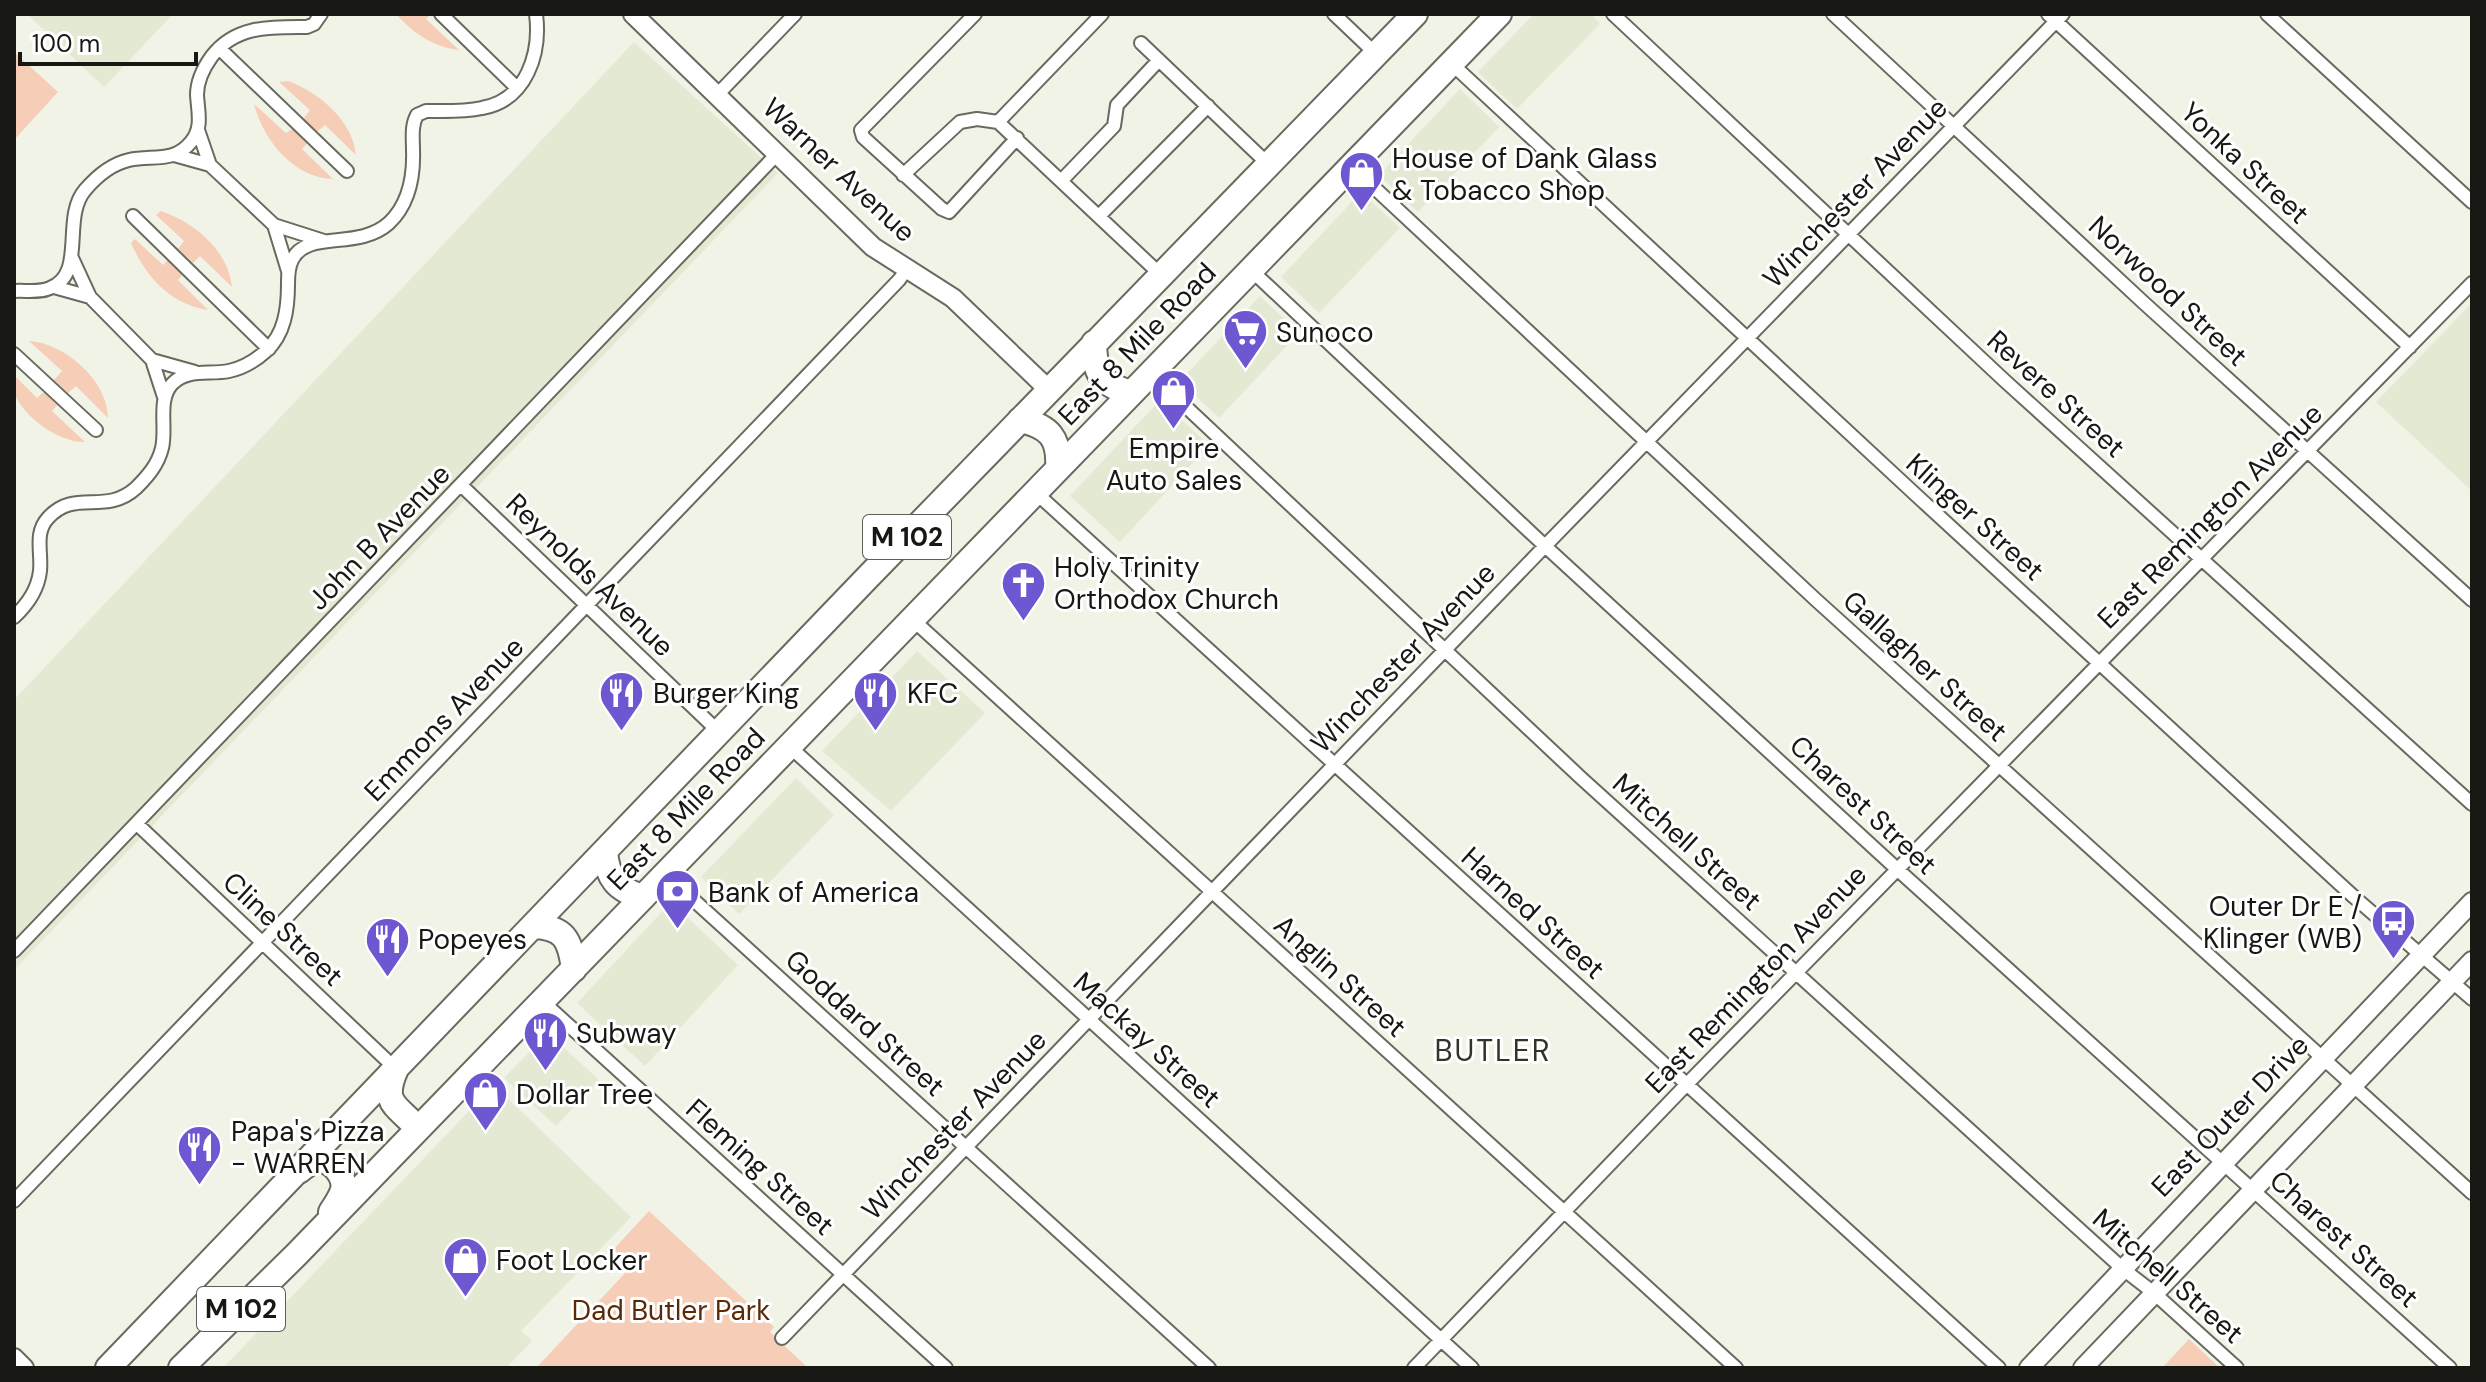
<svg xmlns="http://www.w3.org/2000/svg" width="2486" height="1382" font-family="'DM Sans',sans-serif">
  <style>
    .built { fill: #e4e9d4 }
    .green { fill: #f6ceb8 }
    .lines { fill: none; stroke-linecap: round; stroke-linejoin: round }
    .street-casing { stroke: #676a5e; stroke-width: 16 }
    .secondary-casing { stroke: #676a5e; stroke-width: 22 }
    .highway-casing { stroke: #676a5e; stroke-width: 28 }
    .street { stroke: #fff; stroke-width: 12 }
    .secondary { stroke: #fff; stroke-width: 18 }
    .highway { stroke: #fff; stroke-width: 24 }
    .labels { text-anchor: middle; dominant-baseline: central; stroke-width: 6; stroke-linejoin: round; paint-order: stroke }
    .shield { fill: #fff; stroke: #5d5d5a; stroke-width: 2 }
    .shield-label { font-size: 26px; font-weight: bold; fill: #171814 }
    .poi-label { font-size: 28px; fill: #171814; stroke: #fff; text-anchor: start }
    .street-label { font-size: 28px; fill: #171814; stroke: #fff }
    .park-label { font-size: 28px; fill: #5b2906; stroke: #fff }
    .neighbourhood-label { font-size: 30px; letter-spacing: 2px; fill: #313429; stroke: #fff }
  </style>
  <rect width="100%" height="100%" fill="#f0f3e6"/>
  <path class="built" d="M 27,14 L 173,14 L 104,87 Z
    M 1534,14 L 1591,14 L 1600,24 L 1517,109 L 1478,72 Z
    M 634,42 L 778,173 L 14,970 L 14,700 Z
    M 1460,89 L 1499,127 L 1418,212 L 1379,175 Z
    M 1361,192 L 1400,228 L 1319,313 L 1281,277 Z
    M 1260,296 L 1299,333 L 1219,418 L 1180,381 Z
    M 2472,303 L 2472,491 L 2376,402 Z
    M 1160,400 L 1209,445 L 1120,542 L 1070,496 Z
    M 917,651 L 985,713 L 891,811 L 822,751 Z
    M 796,778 L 834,815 L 739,914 L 701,877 Z
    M 671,902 L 738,965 L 645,1066 L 577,1003 Z
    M 548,1033 L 599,1080 L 556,1126 L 504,1078 Z
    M 494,1085 L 631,1217 L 521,1331 L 532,1341 L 506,1368 L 223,1368 Z"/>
  <path class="green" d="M 396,14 L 431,14 L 426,19 L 459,50 C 433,47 413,33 396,14 Z
    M 14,52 L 58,92 L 14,140 Z
    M 288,81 C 319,92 353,121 356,155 L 325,125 L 317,132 L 303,119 L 310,110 L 279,82 Z
    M 254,104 L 286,133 L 295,127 L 309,141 L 302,149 L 333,179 C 294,178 263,140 254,104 Z
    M 161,211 C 195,223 228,250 232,287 L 200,256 L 193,263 L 178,249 L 184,241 L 156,215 Z
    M 135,239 L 163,265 L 170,258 L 185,272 L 178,280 L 208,310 C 170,304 146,277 131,243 Z
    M 29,341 C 64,343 108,380 108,418 L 76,386 L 68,393 L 54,380 L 62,371 Z
    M 14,375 L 37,398 L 46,390 L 59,403 L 52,411 L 85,442 C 60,443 25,418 15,395 C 13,390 14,381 14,375 Z
    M 649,1211 L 774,1327 L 770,1332 L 808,1368 L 536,1368 L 628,1270 L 610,1253 Z
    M 2189,1339 L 2220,1368 L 2162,1368 Z"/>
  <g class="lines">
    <defs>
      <path id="street" d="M 441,14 L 517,88
        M 975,14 L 861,130 L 863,137 L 942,209 L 949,212 L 1017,138
        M 1334,14 L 1376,54
        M 1613,14 L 2005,381 L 2472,804
        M 1833,14 L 2144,303 L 2472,600
        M 2048,14 L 2410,347
        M 2267,14 L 2472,202
        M 1141,43 L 1268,164
        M 219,48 L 347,171
        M 1452,64 L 1916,495 L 2354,897 L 2472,999
        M 717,95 L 795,14
        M 998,122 L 1161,275
        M 198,130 L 210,165
        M 174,155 L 210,165 L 274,225 L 324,241
        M 1351,166 L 1815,599 L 2472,1193
        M 903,175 L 960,122 L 977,119 L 998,122 L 1102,14
        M 1062,180 L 1114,126 L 1117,105 L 1159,60
        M 133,216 L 269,349
        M 1099,216 L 1208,106
        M 274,225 L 288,271
        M 72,258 L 90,297 L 152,360 L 195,372
        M 1251,270 L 1545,546 L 1897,869 L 2450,1368
        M 54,287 L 90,297
        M 14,291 C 25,290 40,293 50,288 C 87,274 61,218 85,190 C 97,176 111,164 129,160 C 153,155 174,163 191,142 C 203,128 198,112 197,95 C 197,81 204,67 212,56 C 236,25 271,27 307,27 L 314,24 L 321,14
        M 14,354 L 96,430
        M 152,360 L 164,397
        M 1150,373 L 1580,777 L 2123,1269 L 2154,1293 L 2237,1368
        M 462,486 L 719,732
        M 1035,492 L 1999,1368
        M 14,617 C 27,605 38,589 40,571 C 42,552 34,533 48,518 C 75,488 105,516 136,488 C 147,477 158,465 162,448 C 167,428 157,400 172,384 C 187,368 209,375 229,371 C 243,368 255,361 266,351 C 285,334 288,308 288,284 C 288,276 288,268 292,260 C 307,229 358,251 389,223 C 409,204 414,177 413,150 C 413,138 411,126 417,115 L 426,111 C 445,111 464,112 482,108 C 527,100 541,53 536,14
        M 912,619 L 1736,1368
        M 789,746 L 1472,1368
        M 137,824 L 396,1069
        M 665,874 L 1209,1368
        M 14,951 L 777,154
        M 542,1001 L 946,1368
        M 14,1201 L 899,280 L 907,269
        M 782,1338 L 1545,546 L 2063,14
        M 1414,1368 L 1687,1084 L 2472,283"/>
      <path id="secondary" d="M 633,14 L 873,247 L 953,298 L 1049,390
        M 14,1358 L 24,1368
        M 2029,1368 L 2472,902
        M 2083,1368 L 2472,961"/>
      <path id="highway" d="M 1094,343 C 1095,374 1100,384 1131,393
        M 1020,420 C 1049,426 1060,438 1058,468
        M 605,851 C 607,878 617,890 643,897
        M 533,926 C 564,927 570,939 574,969
        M 396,1069 C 380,1105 398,1105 418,1129
        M 299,1171 C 304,1167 310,1162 316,1161 C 331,1157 346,1176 343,1190 C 341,1197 335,1206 331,1212
        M 108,1368 L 865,580 L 1415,14
        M 181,1368 L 296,1255 L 1499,14"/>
    </defs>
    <use href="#street" class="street-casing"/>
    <use href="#secondary" class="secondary-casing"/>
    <use href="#highway" class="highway-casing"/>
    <use href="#street" class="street"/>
    <use href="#secondary" class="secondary"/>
    <use href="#highway" class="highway"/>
  </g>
  <defs>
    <symbol id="shop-pin" viewBox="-11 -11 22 30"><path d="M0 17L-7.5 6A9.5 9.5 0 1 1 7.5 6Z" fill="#6e57d1" stroke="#fff"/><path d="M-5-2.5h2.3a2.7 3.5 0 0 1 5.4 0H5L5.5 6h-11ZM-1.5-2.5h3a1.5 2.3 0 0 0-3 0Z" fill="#fff"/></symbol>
    <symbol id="supermarket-pin" viewBox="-11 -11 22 30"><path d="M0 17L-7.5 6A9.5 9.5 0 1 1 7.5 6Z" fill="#6e57d1" stroke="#fff"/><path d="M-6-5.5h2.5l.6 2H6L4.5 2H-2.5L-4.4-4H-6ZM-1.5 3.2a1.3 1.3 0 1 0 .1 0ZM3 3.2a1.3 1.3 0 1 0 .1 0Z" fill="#fff"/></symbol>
    <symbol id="church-pin" viewBox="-11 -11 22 30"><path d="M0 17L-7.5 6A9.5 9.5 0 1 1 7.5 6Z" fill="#6e57d1" stroke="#fff"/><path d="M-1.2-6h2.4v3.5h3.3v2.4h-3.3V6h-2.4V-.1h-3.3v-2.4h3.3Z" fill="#fff"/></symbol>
    <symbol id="restaurant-pin" viewBox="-11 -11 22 30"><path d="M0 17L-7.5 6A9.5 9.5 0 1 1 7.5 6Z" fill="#6e57d1" stroke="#fff"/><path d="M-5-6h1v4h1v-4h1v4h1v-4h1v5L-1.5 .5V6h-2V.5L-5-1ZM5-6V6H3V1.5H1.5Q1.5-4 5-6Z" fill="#fff"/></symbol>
    <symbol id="bank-pin" viewBox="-11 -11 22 30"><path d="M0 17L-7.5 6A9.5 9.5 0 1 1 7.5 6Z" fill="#6e57d1" stroke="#fff"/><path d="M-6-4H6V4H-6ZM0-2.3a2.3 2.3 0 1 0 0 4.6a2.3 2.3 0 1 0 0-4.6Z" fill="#fff"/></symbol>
    <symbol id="bus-pin" viewBox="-11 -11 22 30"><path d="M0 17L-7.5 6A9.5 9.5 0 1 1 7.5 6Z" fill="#6e57d1" stroke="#fff"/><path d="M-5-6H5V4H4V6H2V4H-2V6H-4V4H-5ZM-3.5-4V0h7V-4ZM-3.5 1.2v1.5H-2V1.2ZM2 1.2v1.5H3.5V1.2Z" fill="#fff"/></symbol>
  </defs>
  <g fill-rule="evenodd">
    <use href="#shop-pin" x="1336" y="148" width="51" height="69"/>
    <use href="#supermarket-pin" x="1220" y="306" width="51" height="69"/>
    <use href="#shop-pin" x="1148" y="366" width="51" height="69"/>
    <use href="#church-pin" x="998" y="558" width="51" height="69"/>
    <use href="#restaurant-pin" x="596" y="668" width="51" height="69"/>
    <use href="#restaurant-pin" x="850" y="668" width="51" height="69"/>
    <use href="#bank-pin" x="652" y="866" width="51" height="69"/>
    <use href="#bus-pin" x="2368" y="896" width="51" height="69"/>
    <use href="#restaurant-pin" x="362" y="914" width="51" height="69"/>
    <use href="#restaurant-pin" x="520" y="1008" width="51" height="69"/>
    <use href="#shop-pin" x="460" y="1068" width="51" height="69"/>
    <use href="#restaurant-pin" x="174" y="1122" width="51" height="69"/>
    <use href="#shop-pin" x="440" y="1234" width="51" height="69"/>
  </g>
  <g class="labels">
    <g class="shield">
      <rect x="863" y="515" width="88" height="44" rx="6"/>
      <rect x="197" y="1287" width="88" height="44" rx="6"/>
    </g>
    <g class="shield-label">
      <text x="907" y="537">M 102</text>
      <text x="241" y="1309">M 102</text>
    </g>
    <g class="poi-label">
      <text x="1392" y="158">House of Dank Glass<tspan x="1392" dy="32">&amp; Tobacco Shop</tspan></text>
      <text x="1276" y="332">Sunoco</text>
      <text x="1174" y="448" text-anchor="middle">Empire<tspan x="1174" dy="32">Auto Sales</tspan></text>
      <text x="1054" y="567">Holy Trinity<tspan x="1054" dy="32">Orthodox Church</tspan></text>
      <text x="653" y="693">Burger King</text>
      <text x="907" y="693">KFC</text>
      <text x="708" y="892">Bank of America</text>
      <text x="2362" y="906" text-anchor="end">Outer Dr E /<tspan x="2362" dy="32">Klinger (WB)</tspan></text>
      <text x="418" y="939">Popeyes</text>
      <text x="576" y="1033">Subway</text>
      <text x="516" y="1094">Dollar Tree</text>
      <text x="231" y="1131">Papa's Pizza<tspan x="231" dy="32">- WARREN</tspan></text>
      <text x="496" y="1260">Foot Locker</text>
    </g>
    <g class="street-label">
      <text transform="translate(2245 163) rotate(43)">Yonka Street</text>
      <text transform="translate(839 170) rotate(43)">Warner Avenue</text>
      <text transform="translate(1855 193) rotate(-46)">Winchester Avenue</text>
      <text transform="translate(2168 291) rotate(43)">Norwood Street</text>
      <text transform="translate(1137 344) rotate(-46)">East 8 Mile Road</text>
      <text transform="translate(2056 394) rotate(42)">Revere Street</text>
      <text transform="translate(2210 516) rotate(-45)">East Remington Avenue</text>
      <text transform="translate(1975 517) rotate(42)">Klinger Street</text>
      <text transform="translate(379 537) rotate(-46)">John B Avenue</text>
      <text transform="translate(590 575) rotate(44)">Reynolds Avenue</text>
      <text transform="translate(1403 658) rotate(-46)">Winchester Avenue</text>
      <text transform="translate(1925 666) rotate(42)">Gallagher Street</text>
      <text transform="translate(444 719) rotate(-46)">Emmons Avenue</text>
      <text transform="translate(1863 805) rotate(43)">Charest Street</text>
      <text transform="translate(686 809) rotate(-46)">East 8 Mile Road</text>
      <text transform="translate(1687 842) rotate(42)">Mitchell Street</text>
      <text transform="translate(1533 913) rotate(42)">Harned Street</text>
      <text transform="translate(283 929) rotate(43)">Cline Street</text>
      <text transform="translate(1340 976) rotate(42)">Anglin Street</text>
      <text transform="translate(1756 979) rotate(-46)">East Remington Avenue</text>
      <text transform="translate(865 1023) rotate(42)">Goddard Street</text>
      <text transform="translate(1147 1040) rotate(42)">Mackay Street</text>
      <text transform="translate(2230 1116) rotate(-46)">East Outer Drive</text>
      <text transform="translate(954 1125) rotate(-46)">Winchester Avenue</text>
      <text transform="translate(760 1167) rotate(42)">Fleming Street</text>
      <text transform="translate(2344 1239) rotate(42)">Charest Street</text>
      <text transform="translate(2168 1276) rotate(41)">Mitchell Street</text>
    </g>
    <g class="park-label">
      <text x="671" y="1310">Dad Butler Park</text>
    </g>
    <g class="neighbourhood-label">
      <text x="1493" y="1050">BUTLER</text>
    </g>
  </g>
  <rect width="2486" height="1382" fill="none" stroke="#171814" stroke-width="32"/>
  <path d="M20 52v12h176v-12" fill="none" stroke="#171814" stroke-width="4"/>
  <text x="32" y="52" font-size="24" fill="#171814" stroke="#ffffff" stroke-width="6" paint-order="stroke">100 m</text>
</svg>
